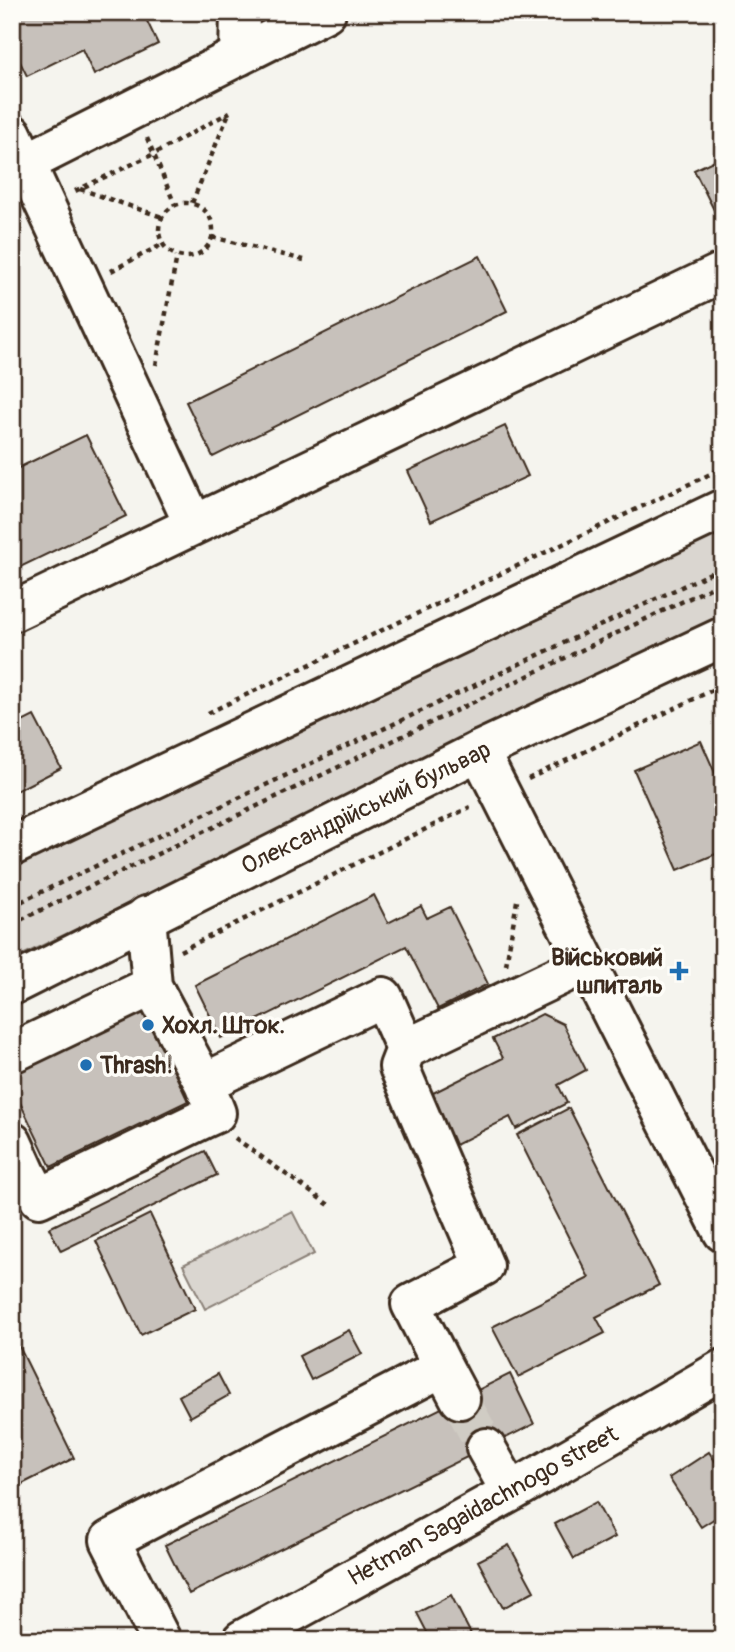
<svg xmlns="http://www.w3.org/2000/svg" width="735" height="1652" font-family="Pangolin,sans-serif">
  <style>
    .green { fill: #dad6d0; stroke: #8a8077; stroke-width: 2 }
    .building { fill: #c7c1bb; stroke: #3b2a1e; stroke-width: 2 }
    .lines { fill: none; stroke-linecap: round; stroke-linejoin: round }
    .minor-tunnel { stroke: #d0ccc4; stroke-width: 38; stroke-dasharray: 38 19; stroke-linecap: butt }
    .minor-casing { stroke: #3b2a1e; stroke-width: 44 }
    .major-casing { stroke: #3b2a1e; stroke-width: 44 }
    .path { stroke: #3b2a1e; stroke-width: 4.5; stroke-dasharray: 5 5; stroke-linecap: butt }
    .minor { stroke: #fdfcf7; stroke-width: 38 }
    .major { stroke: #fdfcf7; stroke-width: 38 }
    .poi-dot { fill: #1f6fb2; stroke: #fdfcf7; stroke-width: 2.5 }
    .labels { text-anchor: middle; dominant-baseline: central; stroke-width: 7; stroke-linejoin: round; paint-order: stroke }
    .street-label { font-size: 24px; fill: #3b2a1e; stroke: #fdfcf7 }
    .poi-label { font-size: 24px; font-weight: bold; fill: #3b2a1e; stroke: #fdfcf7; text-anchor: start }
  </style>
  <rect width="100%" height="100%" fill="#f5f4ee"/>
  <filter id="ink" filterUnits="userSpaceOnUse"><feTurbulence type="fractalNoise" baseFrequency=".0143" numOctaves="2"/><feDisplacementMap in="SourceGraphic" scale="14" xChannelSelector="R" yChannelSelector="G"/><feConvolveMatrix kernelMatrix="1 2 1 2 8 2 1 2 1" color-interpolation-filters="sRGB"/></filter>
  <g filter="url(#ink)">
    <path class="green" d="M 723,527 L 723,617 L 12,960 L 12,866 Z
      M 292,1211 L 314,1254 L 205,1309 L 183,1265 Z"/>
    <path class="building" d="M 12,12 L 160,12 L 146,19 L 158,44 L 94,75 L 82,49 L 27,76 L 12,46 Z
      M 723,156 L 723,228 L 694,170 Z
      M 480,256 L 507,311 L 213,457 L 186,402 Z
      M 505,426 L 528,476 L 431,521 L 408,471 Z
      M 86,435 L 126,516 L 12,571 L 12,471 Z
      M 34,716 L 61,768 L 12,793 L 12,727 Z
      M 701,741 L 723,791 L 723,851 L 678,870 L 634,770 Z
      M 374,895 L 388,923 L 421,906 L 427,918 L 450,907 L 488,984 L 438,1009 L 406,946 L 221,1038 L 195,985 Z
      M 145,1011 L 188,1101 L 51,1167 L 12,1086 L 12,1074 Z
      M 542,1014 L 563,1024 L 586,1070 L 558,1085 L 567,1103 L 516,1129 L 510,1117 L 451,1147 L 425,1097 L 503,1058 L 493,1039 Z
      M 569,1108 L 659,1285 L 596,1317 L 605,1333 L 518,1377 L 492,1327 L 589,1278 L 517,1135 Z
      M 205,1151 L 217,1175 L 61,1251 L 49,1228 Z
      M 150,1214 L 195,1309 L 141,1335 L 96,1241 Z
      M 349,1330 L 362,1354 L 311,1380 L 299,1356 Z
      M 12,1332 L 74,1458 L 14,1488 L 12,1483 Z
      M 218,1374 L 229,1395 L 190,1417 L 179,1396 Z
      M 510,1374 L 534,1424 L 189,1594 L 165,1545 Z
      M 709,1452 L 723,1473 L 723,1513 L 701,1527 L 669,1478 Z
      M 596,1502 L 615,1537 L 574,1559 L 555,1524 Z
      M 509,1545 L 534,1591 L 503,1608 L 478,1561 Z
      M 451,1595 L 471,1634 L 459,1640 L 431,1640 L 417,1613 Z"/>
    <g class="lines">
      <path class="minor-tunnel" d="M 460,1399 L 486,1448"/>
      <defs>
        <path id="minor" d="M 239,56 L 240,12
          M 12,134 L 194,525
          M 12,170 L 326,12
          M 12,612 L 723,272
          M 479,751 L 723,1232
          M 152,986 L 204,1083
          M 406,1049 L 586,963
          M 12,1053 L 152,986 L 146,916
          M 12,1142 L 26,1173
          M 12,1180 L 26,1173 L 39,1198 L 205,1118 L 216,1113 L 204,1083 L 383,997 L 406,1049 L 399,1067 L 484,1266 L 411,1304 L 443,1367 L 110,1540 L 161,1640
          M 443,1367 L 460,1399
          M 486,1448 L 511,1492
          M 242,1640 L 511,1492 L 723,1369"/>
        <path id="major" d="M 12,846 L 723,509
          M 12,985 L 479,751 L 723,637"/>
      </defs>
      <use href="#minor" class="minor-casing"/>
      <use href="#major" class="major-casing"/>
      <path class="path" d="M 147,138 L 175,205
        M 80,189 L 162,217
        M 75,191 L 154,154 L 230,112
        M159 230a27 27 0 1 1 54 0a27 27 0 1 1-54 0Z
        M 192,203 L 229,113
        M 212,237 L 304,260
        M 111,271 L 163,244
        M 156,365 L 177,256
        M 208,713 L 723,468
        M 528,779 L 723,685
        M 12,906 L 723,567
        M 12,924 L 723,582
        M 180,951 L 470,807
        M 506,965 L 517,901
        M 235,1138 L 329,1205"/>
      <use href="#minor" class="minor"/>
      <use href="#major" class="major"/>
    </g>
  </g>
  <g class="poi-dot">
    <path d="M675.5 960.5h7v7h7v7h-7v7h-7v-7h-7v-7h7z"/>
    <circle cx="148" cy="1025" r="7"/>
    <circle cx="86" cy="1065" r="7"/>
  </g>
  <g class="labels">
    <g class="street-label">
      <text transform="translate(366 808) rotate(-26)">Олександрійський бульвар</text>
      <text transform="translate(483 1506) rotate(-29)">Hetman Sagaidachnogo street</text>
    </g>
    <g class="poi-label">
      <text x="663" y="957" text-anchor="end">Військовий<tspan x="663" dy="28">шпиталь</tspan></text>
      <text x="162" y="1025">Хохл. Шток.</text>
      <text x="100" y="1065">Thrash!</text>
    </g>
  </g>
  <rect width="735" height="1652" fill="none" stroke="#fdfcf7" stroke-width="42"/>
  <rect x="21" y="21" width="693" height="1610" fill="none" stroke="#3b2a1e" stroke-width="2.5" filter="url(#ink)"/>
</svg>
